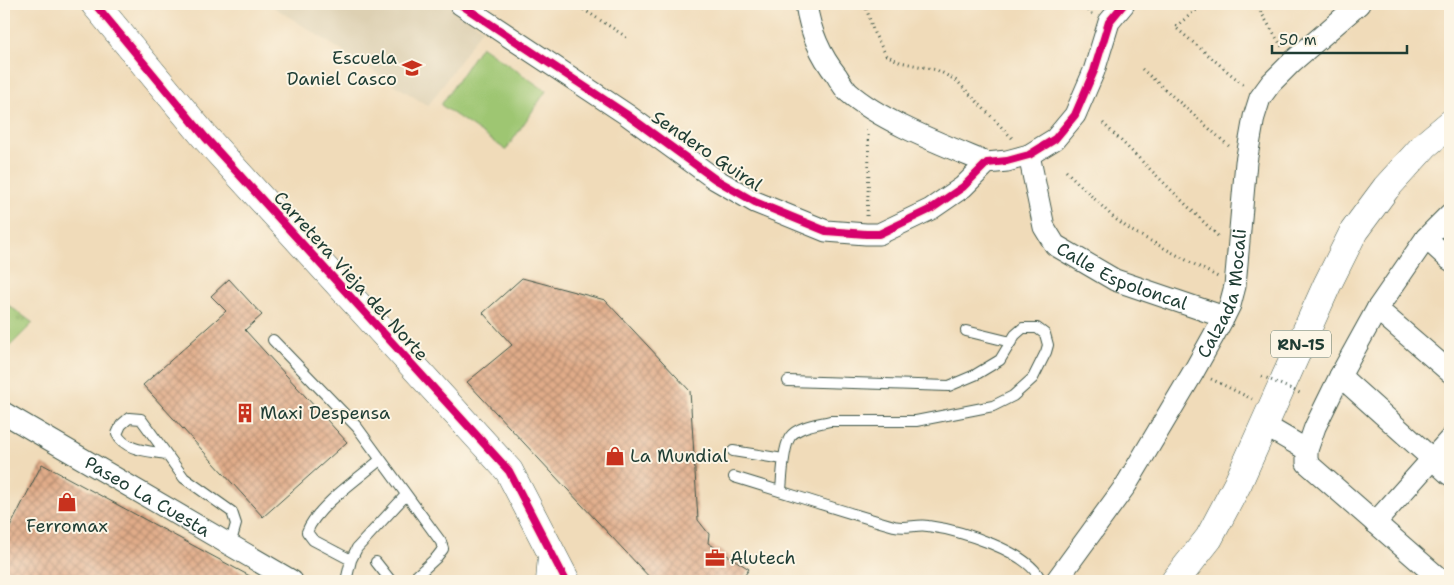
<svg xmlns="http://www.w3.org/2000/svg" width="1454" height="585" font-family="'Shantell Sans',sans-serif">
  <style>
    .built { fill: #ddd0b2 }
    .grass { fill: #9ec672; stroke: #5e8253 }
    .park { fill: url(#park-tufts); stroke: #5e8253 }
    .building { fill: url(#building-cross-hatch) }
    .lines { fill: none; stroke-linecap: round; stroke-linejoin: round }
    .lane-casing { stroke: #3e5548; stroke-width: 12 }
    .street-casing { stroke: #3e5548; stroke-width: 23 }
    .secondary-casing { stroke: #3e5548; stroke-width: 29 }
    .primary-casing { stroke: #3e5548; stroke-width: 29 }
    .path { stroke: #3e5548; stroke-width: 3; stroke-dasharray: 1 4; stroke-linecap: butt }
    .lane { stroke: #fff; stroke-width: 10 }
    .street { stroke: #fff; stroke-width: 21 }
    .secondary { stroke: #fff; stroke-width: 28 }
    .primary { stroke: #fff; stroke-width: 28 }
    .path-bridge { stroke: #3e5548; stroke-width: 3; stroke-dasharray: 1 4; stroke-linecap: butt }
    .cycleway-casing { stroke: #fcf5e5; stroke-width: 11 }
    .cycleway { stroke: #d6006c; stroke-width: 8 }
    .labels { text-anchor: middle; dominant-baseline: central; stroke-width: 4; stroke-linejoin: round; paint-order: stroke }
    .shield { fill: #fcf5e5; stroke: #617469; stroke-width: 1 }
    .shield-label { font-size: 16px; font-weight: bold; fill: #1f3d34 }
    .poi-label { font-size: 18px; fill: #1f3d34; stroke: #fcf5e5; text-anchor: start }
    .street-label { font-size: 18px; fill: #1f3d34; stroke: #fcf5e5 }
  </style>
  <defs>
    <pattern id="park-tufts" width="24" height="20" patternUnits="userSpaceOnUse" patternTransform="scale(1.25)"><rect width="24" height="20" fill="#9ec672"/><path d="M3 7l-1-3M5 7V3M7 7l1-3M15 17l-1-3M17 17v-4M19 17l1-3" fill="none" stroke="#80a25e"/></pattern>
    <pattern id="building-cross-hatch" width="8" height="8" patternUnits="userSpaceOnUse" patternTransform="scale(1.25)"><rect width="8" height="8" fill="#e1ac89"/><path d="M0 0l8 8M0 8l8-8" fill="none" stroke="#b68d71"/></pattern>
  </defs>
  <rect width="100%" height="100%" fill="#fcf5e5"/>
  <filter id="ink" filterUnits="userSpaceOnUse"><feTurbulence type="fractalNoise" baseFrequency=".02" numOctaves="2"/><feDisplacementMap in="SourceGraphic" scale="10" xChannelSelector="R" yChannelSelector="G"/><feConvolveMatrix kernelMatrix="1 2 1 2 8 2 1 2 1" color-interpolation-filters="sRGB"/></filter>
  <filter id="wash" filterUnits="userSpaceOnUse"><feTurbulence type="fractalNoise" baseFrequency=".0096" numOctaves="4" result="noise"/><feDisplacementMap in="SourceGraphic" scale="20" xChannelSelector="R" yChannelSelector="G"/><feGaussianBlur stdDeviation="1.12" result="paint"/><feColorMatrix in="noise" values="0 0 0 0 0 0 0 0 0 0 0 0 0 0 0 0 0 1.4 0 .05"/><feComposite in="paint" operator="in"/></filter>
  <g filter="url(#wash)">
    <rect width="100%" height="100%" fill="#f0dbb9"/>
    <path class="built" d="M 269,4 L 453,4 L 482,29 L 428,106 Z"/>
    <path class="grass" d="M 481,46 L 546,91 L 506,150 L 441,105 Z"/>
    <path class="park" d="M 4,302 L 33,323 L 4,352 Z"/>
    <g id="blocks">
      <path class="building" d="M 522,278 L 605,300 L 690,391 L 698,520 L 709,534 L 708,543 L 749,569 L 741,581 L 653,581 L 467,382 L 512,345 L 483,313 Z
        M 229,279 L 262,315 L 245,330 L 347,442 L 263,517 L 143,385 L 226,311 L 211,296 Z
        M 42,464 L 259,581 L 4,581 L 4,539 Z"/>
    </g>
  </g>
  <g filter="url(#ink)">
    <use href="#blocks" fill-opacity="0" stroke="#3e5548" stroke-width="1"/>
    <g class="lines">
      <defs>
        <path id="lane" d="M 966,331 L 1011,342
          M 273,340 L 357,427 L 441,542 L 443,549 L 436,558 L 411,581
          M 733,451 L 783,459
          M 166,454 C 150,451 125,451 117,434 L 121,425 L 129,418 L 141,419 L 184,478 L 232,512 L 236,524 L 230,545
          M 734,477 C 787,493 841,511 894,526 C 906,529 917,524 928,526 C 958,530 1030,551 1041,581
          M 781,491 C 782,478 783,448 790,437 C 798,426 818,424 830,421 L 916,421 L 993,406 L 1013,396 L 1033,378 L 1046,352 L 1048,345 L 1045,334 L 1037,328 L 1023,328 L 1015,335 L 1000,360 L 975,375 L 949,386 L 788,381
          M 351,560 L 313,540 L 307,532 C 316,507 359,478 380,460
          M 376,562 L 391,581
          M 346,581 L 351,560 L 357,548 L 406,495"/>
        <g id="street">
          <path d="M 460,4 L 626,114 L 715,179 L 755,202 L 826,231 L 866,234 L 879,234 L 931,209 L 963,187 L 987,163 L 1007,161 L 1029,155 L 1055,139 L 1075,115 L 1094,71 L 1109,22 L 1124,4"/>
          <path d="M 806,4 C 810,31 820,55 837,76 C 840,81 844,88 848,92 C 882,122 944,145 987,163"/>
          <path id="s1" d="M 1029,155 L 1044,227 L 1055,245 L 1115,280 L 1224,317"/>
          <path d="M 1426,238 L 1450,260"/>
          <path d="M 1377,309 L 1450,372"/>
          <path d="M 1340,376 L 1450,475"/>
          <path id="s2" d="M 4,413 L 292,581"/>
          <path d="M 1264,425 L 1307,450"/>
          <path d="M 1375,523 L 1450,439"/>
          <path id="s3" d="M 1056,581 L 1126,485 L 1194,371 L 1224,317 L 1230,305 L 1235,286 L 1246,162 L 1254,117 L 1260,98 L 1271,83 L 1292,62 L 1359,4"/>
          <path d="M 1442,581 L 1307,463 L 1307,450 L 1315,427 L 1340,376 L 1377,309 L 1426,238 L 1450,214"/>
        </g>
        <path id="secondary" d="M 95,4 L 205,137 L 509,471 L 566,581"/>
        <path id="primary" d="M 550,581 L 552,555
          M 1175,581 L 1209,538 L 1238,483 L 1327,285 L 1354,231 L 1386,188 L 1425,145 L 1450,124"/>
      </defs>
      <use href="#lane" class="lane-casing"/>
      <use href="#street" class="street-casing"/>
      <use href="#secondary" class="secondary-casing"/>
      <use href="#primary" class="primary-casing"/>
      <path class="path" d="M 575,4 L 628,38
        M 865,4 L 874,33 L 886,55 L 900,62 L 937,70 L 957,81 L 1014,140
        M 1080,4 L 1092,14
        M 1204,4 L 1175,27 L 1246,87
        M 1254,4 L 1259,9 L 1282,47
        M 1142,69 L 1230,147
        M 1103,123 L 1220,238
        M 1066,171 L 1114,218 L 1132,231 L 1218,277
        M 867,216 L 869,170 L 868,130
        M 1211,379 L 1252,399"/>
      <use href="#lane" class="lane"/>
      <use href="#street" class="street"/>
      <use href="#secondary" class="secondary"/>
      <use href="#primary" class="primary"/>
      <path class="path-bridge" d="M 1262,376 L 1302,394"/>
      <defs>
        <path id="cycleway" d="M 95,4 L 205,137 L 509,471 L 566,581
          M 460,4 L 626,114 L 715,179 L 755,202 L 826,231 L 866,234 L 879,234 L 931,209 L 963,187 L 987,163 L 1007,161 L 1029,155 L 1055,139 L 1075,115 L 1094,71 L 1109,22 L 1124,4"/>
      </defs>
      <use href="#cycleway" class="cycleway-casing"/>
      <use href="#cycleway" class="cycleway"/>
    </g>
  </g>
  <defs>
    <symbol id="school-bare" viewBox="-9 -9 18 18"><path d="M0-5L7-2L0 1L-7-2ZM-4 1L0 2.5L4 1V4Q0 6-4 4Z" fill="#c8321e" stroke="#fcf5e5" stroke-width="2.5" paint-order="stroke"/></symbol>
    <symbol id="building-bare" viewBox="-9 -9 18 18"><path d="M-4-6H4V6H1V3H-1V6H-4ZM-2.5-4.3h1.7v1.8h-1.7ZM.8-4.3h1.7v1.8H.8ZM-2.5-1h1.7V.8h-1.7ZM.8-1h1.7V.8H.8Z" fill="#c8321e" stroke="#fcf5e5" stroke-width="2.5" paint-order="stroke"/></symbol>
    <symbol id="shop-bare" viewBox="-9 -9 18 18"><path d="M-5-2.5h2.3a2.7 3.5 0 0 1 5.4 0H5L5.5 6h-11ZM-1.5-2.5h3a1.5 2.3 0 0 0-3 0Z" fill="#c8321e" stroke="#fcf5e5" stroke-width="2.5" paint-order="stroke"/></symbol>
    <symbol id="office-bare" viewBox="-9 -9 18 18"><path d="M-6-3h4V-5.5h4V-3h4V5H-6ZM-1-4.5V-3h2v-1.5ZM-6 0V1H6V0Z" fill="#c8321e" stroke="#fcf5e5" stroke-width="2.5" paint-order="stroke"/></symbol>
  </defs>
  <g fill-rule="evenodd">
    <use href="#school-bare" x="398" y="54" width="28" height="28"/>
    <use href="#building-bare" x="231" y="399" width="28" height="28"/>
    <use href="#shop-bare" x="601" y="442" width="28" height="28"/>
    <use href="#shop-bare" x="53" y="488" width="28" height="28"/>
    <use href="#office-bare" x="701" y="544" width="28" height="28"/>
  </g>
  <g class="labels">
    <rect class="shield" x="1271" y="330.5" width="60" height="27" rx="4"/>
    <g class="shield-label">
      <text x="1301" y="344">RN-15</text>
    </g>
    <g class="poi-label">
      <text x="397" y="58" text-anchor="end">Escuela<tspan x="397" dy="21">Daniel Casco</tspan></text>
      <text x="260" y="413">Maxi Despensa</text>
      <text x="630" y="456">La Mundial</text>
      <text x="67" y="526" text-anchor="middle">Ferromax</text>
      <text x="730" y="558">Alutech</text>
    </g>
    <g class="street-label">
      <text transform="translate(707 151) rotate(34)">Sendero Guiral</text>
      <text stroke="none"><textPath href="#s1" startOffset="169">Calle Espoloncal</textPath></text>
      <text transform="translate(351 276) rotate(48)">Carretera Vieja del Norte</text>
      <text stroke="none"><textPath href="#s3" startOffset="336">Calzada Mocali</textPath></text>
      <text stroke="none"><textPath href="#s2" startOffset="166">Paseo La Cuesta</textPath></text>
    </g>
  </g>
  <rect width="1454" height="585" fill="none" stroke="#fcf5e5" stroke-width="20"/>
  <path d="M1272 45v8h135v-8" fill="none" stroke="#1f3d34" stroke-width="2.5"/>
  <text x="1279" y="45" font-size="15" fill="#1f3d34" stroke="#fcf5e5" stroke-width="4" paint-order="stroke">50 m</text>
</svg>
